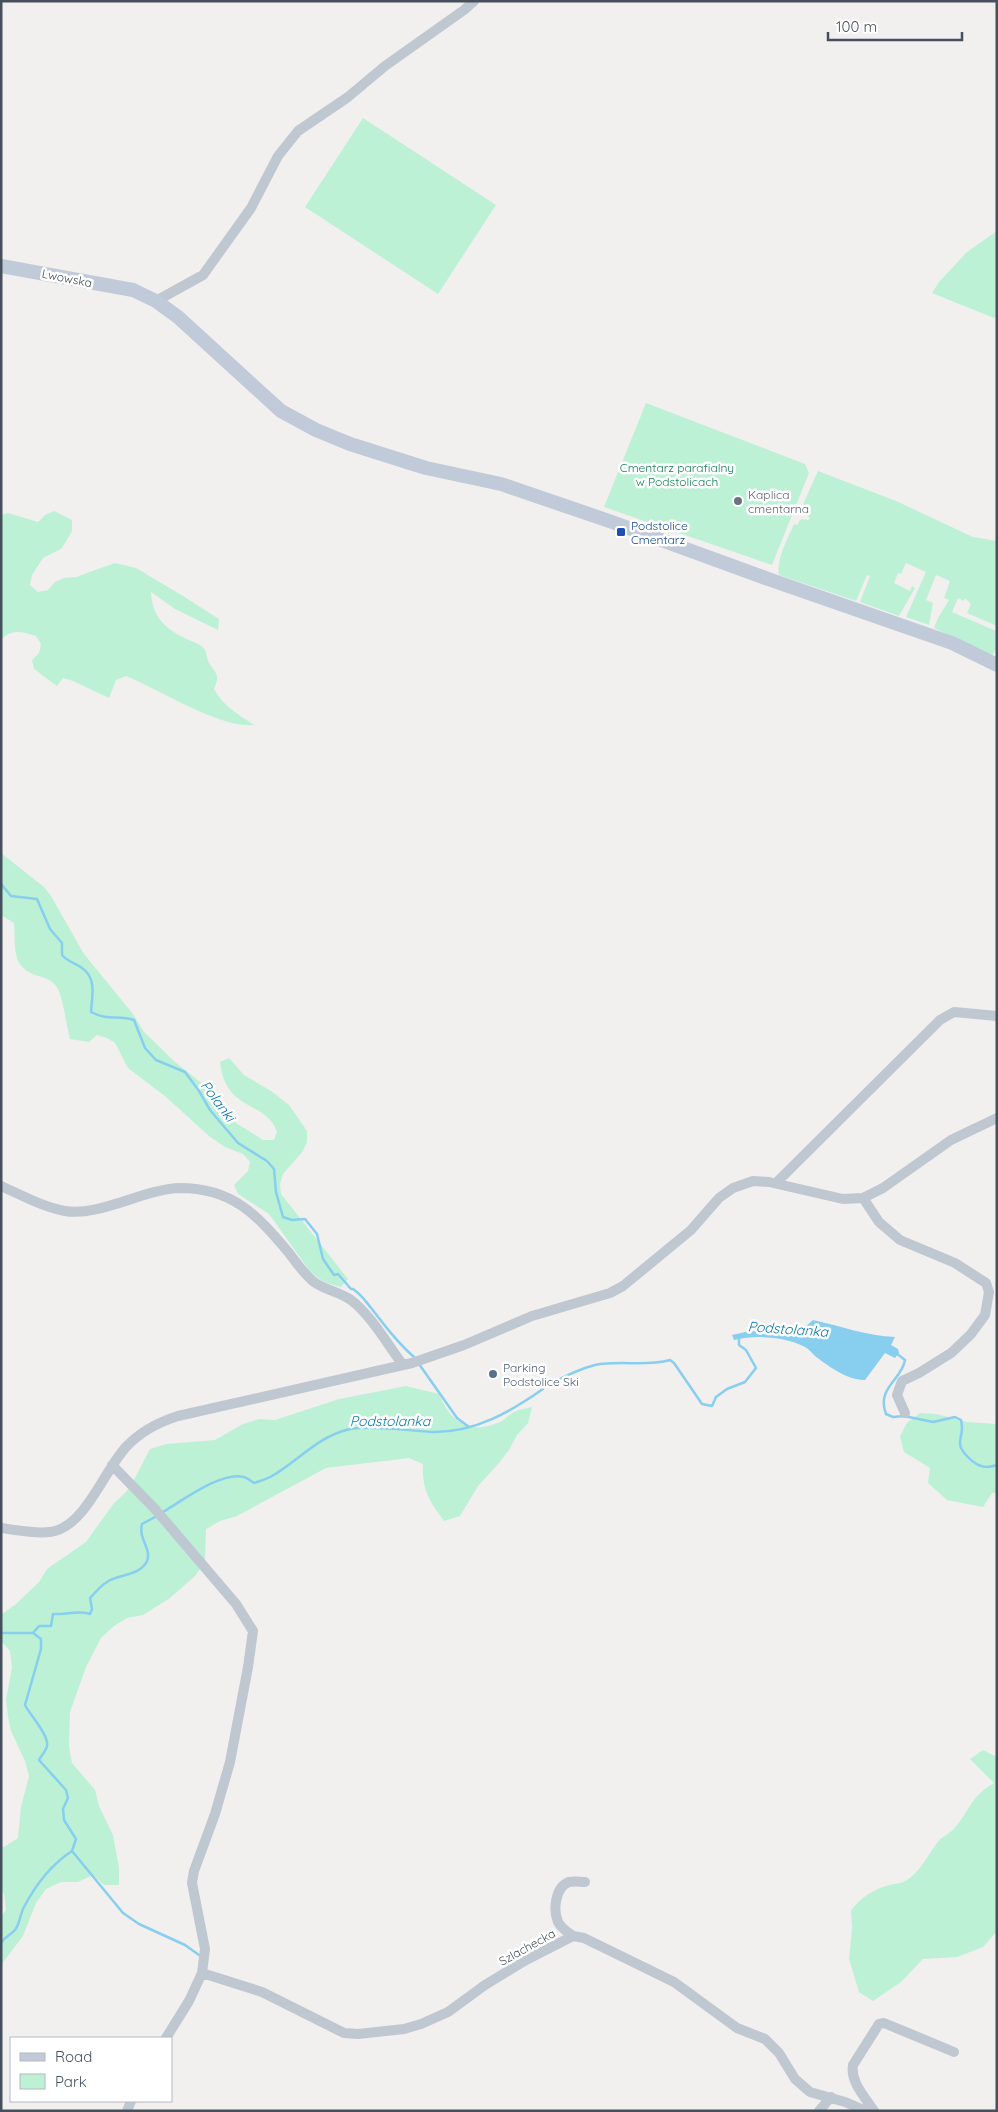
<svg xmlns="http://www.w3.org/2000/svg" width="998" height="2112" font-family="Quicksand,sans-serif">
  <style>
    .green { fill: #bcf1d6 }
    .water { fill: #87ceef }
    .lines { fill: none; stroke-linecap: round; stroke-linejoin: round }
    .stream { stroke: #87ceef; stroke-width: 2.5 }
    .street { stroke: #bfc7d1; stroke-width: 10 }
    .secondary { stroke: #c1cad8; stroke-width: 14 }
    .worship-dot { fill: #6b7280; stroke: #fff; stroke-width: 2 }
    .transit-dot { fill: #1a4fb4; stroke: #fff; stroke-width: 2 }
    .service-dot { fill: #5c6f8a; stroke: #fff; stroke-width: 2 }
    .labels { text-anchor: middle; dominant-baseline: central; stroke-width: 5; stroke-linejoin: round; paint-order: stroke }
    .street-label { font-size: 12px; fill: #46505d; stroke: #fff }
    .park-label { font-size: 12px; fill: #148257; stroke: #fff }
    .worship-label { font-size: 12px; fill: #5b616d; stroke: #fff; text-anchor: start }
    .transit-label { font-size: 12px; fill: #164399; stroke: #fff; text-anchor: start }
    .service-label { font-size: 12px; fill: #4e5e75; stroke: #fff; text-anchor: start }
    .water-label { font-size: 14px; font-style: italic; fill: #0779af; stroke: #fff }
  </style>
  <rect width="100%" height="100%" fill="#f2efef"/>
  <path class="green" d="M 363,118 L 496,205 L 438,294 L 305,207 Z
    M 997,231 L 997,316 L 994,318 L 932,293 L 939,282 L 967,252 Z
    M 646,403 L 805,464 L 809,473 L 772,565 L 604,507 Z
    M 818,471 L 896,501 L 973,537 L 997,541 L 997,626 L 967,613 L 971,604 L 965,598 L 964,601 L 958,598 L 952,612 L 996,631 L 997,647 L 992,656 L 934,628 L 938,618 L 949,600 L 944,598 L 950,581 L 936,575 L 926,600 L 933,603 L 929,625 L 906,617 L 926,572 L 906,563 L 901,574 L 898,573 L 894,583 L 910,591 L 912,586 L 915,588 L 899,616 L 860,602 L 870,576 L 867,575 L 856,601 L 779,575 C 776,559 788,538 794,524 L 797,525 L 801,519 L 808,520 L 810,518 L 800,511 Z
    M 54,511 L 72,520 L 72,531 L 67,540 L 61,549 L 43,558 L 32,575 L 30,585 L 38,592 L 48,590 L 55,582 L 64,578 L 76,577 L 115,563 L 136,568 L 183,596 L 219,619 L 218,630 L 175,609 L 151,592 C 152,617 166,630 189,640 C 195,643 201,644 205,650 C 207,654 207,658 208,661 C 215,674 221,673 214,689 C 223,706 238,714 254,725 C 220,729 159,689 126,676 L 116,680 L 109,698 L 73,681 L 63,678 L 57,686 L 34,669 L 32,660 L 39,653 L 41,644 L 36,636 C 23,632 11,628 1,640 L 1,515 L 8,513 L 38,522 L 45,515 Z
    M 1,853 L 44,887 L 51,896 L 84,954 L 133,1014 L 144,1032 L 175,1062 L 209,1089 L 236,1123 L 263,1140 L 274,1140 L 277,1132 C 267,1101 225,1112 220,1062 L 229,1058 L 244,1075 L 271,1091 L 289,1105 L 307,1131 L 307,1142 L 303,1151 L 283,1174 L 280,1184 L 281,1194 L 348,1279 L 341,1287 C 325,1283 321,1281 309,1270 L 269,1214 L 238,1194 L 234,1185 L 248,1171 L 250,1162 L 243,1154 L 225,1147 L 209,1136 L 166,1097 L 128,1068 L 115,1043 L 107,1038 L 97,1035 L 89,1042 L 70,1039 C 66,1024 64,1002 58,989 C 48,970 22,982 16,954 C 14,944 15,933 14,923 L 1,915 Z
    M 406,1386 L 439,1394 C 451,1423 469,1435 500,1422 C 506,1419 510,1413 516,1411 C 521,1409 527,1408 532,1407 L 528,1423 L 517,1435 L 509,1450 L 499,1463 L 478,1486 L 460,1516 L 444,1521 C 429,1500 422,1491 423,1464 L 409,1458 L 326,1468 L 237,1516 L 220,1521 L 206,1529 L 205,1562 L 195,1576 L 170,1598 L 143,1615 L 127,1618 L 114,1626 L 101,1638 L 86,1667 L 70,1712 L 69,1747 L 72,1763 L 95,1790 L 99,1806 L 113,1835 L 119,1868 L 119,1885 L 104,1885 L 93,1875 L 78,1882 L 61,1882 L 46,1889 L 36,1903 L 23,1936 L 1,1965 L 1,1916 L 6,1910 L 4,1893 L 1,1891 L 1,1846 L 4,1847 L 18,1838 L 21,1807 L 29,1776 L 25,1761 L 11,1731 L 8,1716 L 6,1700 L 12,1667 L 10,1651 L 1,1641 L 1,1615 L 16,1604 L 39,1582 L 47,1569 L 86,1542 L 114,1503 L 126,1492 L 135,1478 L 150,1449 L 166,1444 L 215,1440 L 243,1424 L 259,1419 L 275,1420 L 339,1399 Z
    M 920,1413 L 936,1414 L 967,1422 L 997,1424 L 997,1493 L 992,1493 L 983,1507 L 947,1500 L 928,1483 L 930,1468 L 904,1452 L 900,1436 L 907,1423 Z
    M 983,1750 L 997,1757 L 997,1931 L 983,1947 L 957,1957 L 923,1959 L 901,1982 L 873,2001 L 859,1992 L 849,1959 L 852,1928 L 851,1910 C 862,1897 872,1890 889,1885 C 895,1884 903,1883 907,1880 C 920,1872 928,1855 937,1843 C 941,1837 949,1834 954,1829 C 971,1809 970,1797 994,1783 L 970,1759 Z"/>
  <path class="water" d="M 813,1320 C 841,1326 867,1336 895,1337 L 891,1345 L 898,1349 L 899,1353 L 895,1358 L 885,1353 L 865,1380 C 849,1381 826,1365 814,1355 C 811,1352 809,1349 805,1347 C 785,1336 755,1335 734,1340 L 732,1335 L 750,1331 L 792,1333 L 803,1329 Z"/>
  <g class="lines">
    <path class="stream" d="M 1,884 L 11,896 L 37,899 L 50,929 L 62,943 L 62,955 C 68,962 75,963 82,968 C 97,978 92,997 91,1012 C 108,1021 118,1015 134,1020 L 145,1048 L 156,1060 L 185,1072 L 199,1091 L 210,1110 L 238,1143 L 267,1161 L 274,1169 L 276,1192 L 283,1217 L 292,1220 L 305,1219 L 317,1234 L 323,1259 L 334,1275 L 338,1274 L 351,1289 L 353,1289 C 363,1296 365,1301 372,1309 C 385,1326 398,1343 414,1357
      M 896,1353 L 905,1360 C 902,1380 876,1388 886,1414 L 893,1417 L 904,1416 L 933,1422 L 955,1417 L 961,1420 C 964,1433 960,1433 960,1444 C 960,1448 963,1451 965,1454 C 975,1465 983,1470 997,1465
      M 419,1364 L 457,1418 L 469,1427
      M 551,1384 C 565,1376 579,1369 595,1365 C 620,1360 645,1367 670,1360 L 674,1363 L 702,1404 L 712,1406 L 716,1397 L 727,1389 L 745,1382 L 756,1368 L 746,1350 L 739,1345 L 739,1337
      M 163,1512 C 182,1501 221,1471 244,1477 C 247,1478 251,1481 254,1483 C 260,1481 267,1479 272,1476 C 300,1460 316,1437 350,1429 C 372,1425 410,1431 434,1432 C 476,1432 510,1412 543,1389
      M 1,1633 L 32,1633
      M 33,1633 L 39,1626 L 51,1626 L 53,1614 C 66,1615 78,1610 90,1614 L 92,1609 L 90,1598 C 95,1593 100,1586 107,1582 C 119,1574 140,1576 147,1561 C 152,1549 138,1539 142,1524 L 155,1517
      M 72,1851 L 123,1913 L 139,1924 L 185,1945 L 199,1955
      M 1,1943 C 5,1936 11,1935 15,1930 C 20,1924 20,1914 24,1907 C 35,1886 52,1864 72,1851 L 76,1839 L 64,1820 L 63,1809 L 68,1798 L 66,1790 L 39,1760 C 41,1756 46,1751 47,1746 C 49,1735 30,1715 25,1705 L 41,1649 L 41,1639 L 33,1633"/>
    <path class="street" d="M 156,301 L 203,275 L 251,208 L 278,156 L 298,131 L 348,97 L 385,66 L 464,10 L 474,1
      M 776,1183 L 940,1020 L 954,1012 L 997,1016
      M 1,1186 C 21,1195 43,1207 65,1211 C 99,1217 144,1189 180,1188 C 233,1188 257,1215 289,1253 C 296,1262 304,1274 314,1282 C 325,1290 339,1292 351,1300 C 370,1314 388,1345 403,1365
      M 863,1198 L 879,1222 L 900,1240 L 955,1263 L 986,1283 L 989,1292 L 985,1315 L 971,1334 L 951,1353 L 919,1373 L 902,1381 L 897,1395 L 905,1413
      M 112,1465 L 155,1509 L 236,1604 L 253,1631 L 248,1667 L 230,1762 L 215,1814 L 194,1871 L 192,1883 L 205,1949 L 202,1973 L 189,2001 L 166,2038
      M 1,1528 C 15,1530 42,1535 55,1531 C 87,1522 104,1471 126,1447 C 140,1432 159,1422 178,1416 L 412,1363 L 464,1345 L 532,1316 L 610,1293 L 623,1286 L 691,1230 L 719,1198 L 733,1188 L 753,1181 L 769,1182 L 843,1199 L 863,1198 L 883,1188 L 951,1140 L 997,1118
      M 573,1936 C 567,1932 561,1928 558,1922 C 553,1910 555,1887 569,1882 C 574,1881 580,1882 585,1882
      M 202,1973 L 262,1992 L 344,2033 L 358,2034 L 404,2029 L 421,2024 L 448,2012 L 485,1985 L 526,1960 L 573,1936 L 584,1938 L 674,1982 L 737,2028 L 765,2039 L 779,2053 L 795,2079 L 810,2092 L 845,2102 L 866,2111
      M 127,2111 L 131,2101
      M 819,2111 L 831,2097
      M 874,2111 C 865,2097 850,2082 853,2065 L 879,2024 L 884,2023 L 954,2052"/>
    <path class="secondary" d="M 1,266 L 133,290 L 156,301 L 178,317 L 281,411 L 316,430 L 350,444 L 426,468 L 501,484 L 612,522 L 771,580 L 952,643 L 997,665"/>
  </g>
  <circle class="worship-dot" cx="738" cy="501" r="5"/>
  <rect class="transit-dot" x="616" y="527" width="10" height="10" rx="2.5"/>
  <circle class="service-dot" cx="493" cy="1374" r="5"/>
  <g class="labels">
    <g class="street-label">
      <text transform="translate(67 278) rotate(11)">Lwowska</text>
      <text transform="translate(527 1947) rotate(-29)">Szlachecka</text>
    </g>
    <g class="park-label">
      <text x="677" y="467">Cmentarz parafialny<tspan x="677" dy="14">w Podstolicach</tspan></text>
    </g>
    <g class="worship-label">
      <text x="748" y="494">Kaplica<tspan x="748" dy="14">cmentarna</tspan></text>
    </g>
    <g class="transit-label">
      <text x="631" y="525">Podstolice<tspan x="631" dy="14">Cmentarz</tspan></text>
    </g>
    <g class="service-label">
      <text x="503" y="1367">Parking<tspan x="503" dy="14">Podstolice Ski</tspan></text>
    </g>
    <g class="water-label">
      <text transform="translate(218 1101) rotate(53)">Polanki</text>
      <text transform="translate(788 1329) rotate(4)">Podstolanka</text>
      <text x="390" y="1421">Podstolanka</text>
    </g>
  </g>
  <rect width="998" height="2112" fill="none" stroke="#46505d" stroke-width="5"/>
  <rect x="10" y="2037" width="162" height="65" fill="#ffffff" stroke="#b5b9be"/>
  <rect x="20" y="2053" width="25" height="8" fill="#c1cad8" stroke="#b5b9be"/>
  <text x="55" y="2062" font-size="15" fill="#46505d">Road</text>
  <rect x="20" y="2074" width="25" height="15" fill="#bcf1d6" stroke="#b5b9be"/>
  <text x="55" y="2087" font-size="15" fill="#46505d">Park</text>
  <path d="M828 32v8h134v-8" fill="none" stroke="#46505d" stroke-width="2.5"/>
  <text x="836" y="32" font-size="15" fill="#46505d" stroke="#ffffff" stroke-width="4" paint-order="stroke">100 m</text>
</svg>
